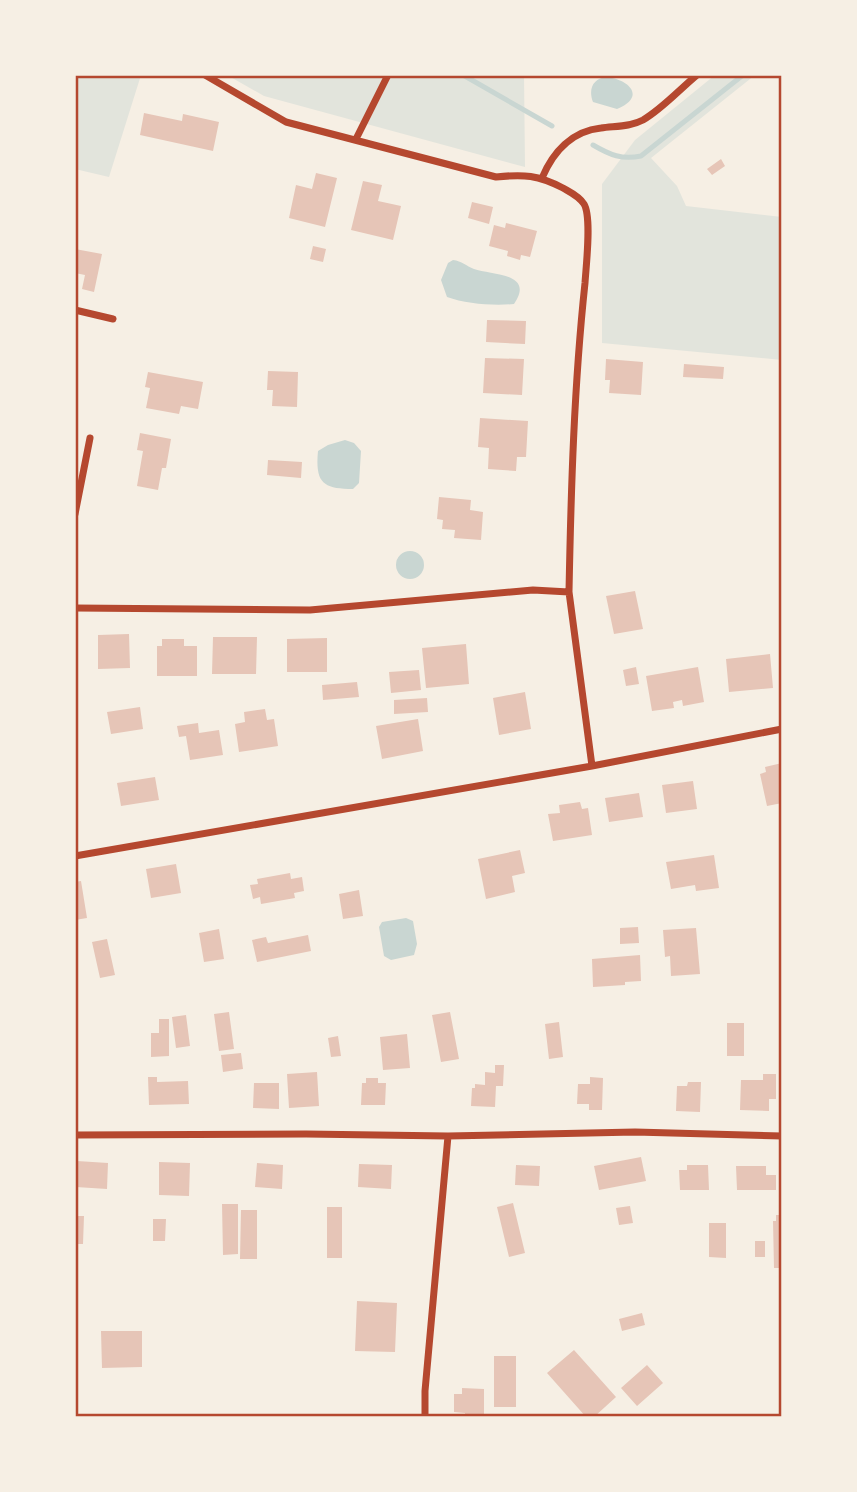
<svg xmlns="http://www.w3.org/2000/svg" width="857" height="1492" font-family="'Source Serif 4',serif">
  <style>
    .green { fill: #e2e4dc }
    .water { fill: #c9d6d2 }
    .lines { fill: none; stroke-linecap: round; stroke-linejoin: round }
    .stream { stroke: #c9d6d2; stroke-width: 5 }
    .building { fill: #e6c5b7 }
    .minor { stroke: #b5482f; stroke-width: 7 }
    .neatline { fill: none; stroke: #b5482f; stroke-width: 2.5 }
  </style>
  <rect width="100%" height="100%" fill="#f6efe4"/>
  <path class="green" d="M 75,75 L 141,75 L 109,177 L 75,169 Z
    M 227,75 L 524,75 L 525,167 L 264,96 Z
    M 715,75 L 755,75 L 651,158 L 677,186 L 686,206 L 782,217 L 782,360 L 602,343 L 602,184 L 635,140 Z"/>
  <path class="water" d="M 607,77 C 630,80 646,97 617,109 L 593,102 C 588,89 593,78 607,77 Z
    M 453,260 C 462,261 466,266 474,269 C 489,275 536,272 514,304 C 494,306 466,304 447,297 L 441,280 L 448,263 Z
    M 345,440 L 354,443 L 361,451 L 359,483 L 353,489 C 323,489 315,483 318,451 L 328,445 Z
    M396 565a14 14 0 1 1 28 0a14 14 0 1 1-28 0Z
    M 406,918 L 413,921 L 417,944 L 414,955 L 391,960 L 384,956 L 379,927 L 382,922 Z"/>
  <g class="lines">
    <path class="stream" d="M 463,75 L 552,126
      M 593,145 C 610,155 622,160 641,156 L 743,75"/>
  </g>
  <path class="building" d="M 144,113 L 182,121 L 183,114 L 219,122 L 213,151 L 140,135 Z
    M 721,159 L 725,166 L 712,175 L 707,169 Z
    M 316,173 L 337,178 L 325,227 L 289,218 L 296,185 L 312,189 Z
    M 363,181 L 382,185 L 378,201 L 401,206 L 393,240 L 351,230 Z
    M 472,202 L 493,207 L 489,224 L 468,218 Z
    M 506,223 L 537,231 L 530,257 L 521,255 L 520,260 L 507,256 L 508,251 L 489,246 L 494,225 L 505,228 Z
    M 313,246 L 326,249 L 323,262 L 310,259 Z
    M 75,249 L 102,254 L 94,292 L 82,289 L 85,275 L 75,273 Z
    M 487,320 L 526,321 L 525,344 L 486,342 Z
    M 485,358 L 524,359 L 522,395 L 483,393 Z
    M 606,359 L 643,362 L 641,395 L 609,393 L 610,380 L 605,380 Z
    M 684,364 L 724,367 L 723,379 L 683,377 Z
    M 268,371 L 298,372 L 297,407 L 272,406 L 273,390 L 267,390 Z
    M 148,372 L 203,382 L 198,409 L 181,406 L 179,414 L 146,408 L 150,388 L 145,387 Z
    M 480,418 L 528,421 L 526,457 L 517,457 L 516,471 L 488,469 L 489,448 L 478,447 Z
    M 140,433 L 171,439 L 166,468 L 162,468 L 158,490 L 137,486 L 143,451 L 137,450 Z
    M 268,460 L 302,462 L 301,478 L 267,475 Z
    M 439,497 L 471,500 L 470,510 L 483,512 L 481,540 L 454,538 L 455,530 L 442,529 L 443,520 L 437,519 Z
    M 635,591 L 643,629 L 614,634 L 606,596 Z
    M 129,634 L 130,668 L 98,669 L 98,635 Z
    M 213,637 L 257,637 L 256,674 L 212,674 Z
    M 327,638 L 327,672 L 287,672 L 287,639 Z
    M 162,639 L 184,639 L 184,646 L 197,646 L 197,676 L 157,676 L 157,646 L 162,646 Z
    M 466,644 L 469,684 L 426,688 L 422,648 Z
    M 770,654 L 773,688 L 729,692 L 726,659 Z
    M 636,667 L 639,684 L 626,686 L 623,670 Z
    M 698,667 L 704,702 L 683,706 L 682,700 L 673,702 L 674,708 L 652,711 L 646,676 Z
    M 419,670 L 421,690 L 391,693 L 389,672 Z
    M 357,682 L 359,697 L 323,700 L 322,685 Z
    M 525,692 L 531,729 L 499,735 L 493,698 Z
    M 427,698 L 428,712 L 394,714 L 394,700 Z
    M 140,707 L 143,729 L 111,734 L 107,712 Z
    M 265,709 L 267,720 L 274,719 L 278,746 L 239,752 L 235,724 L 245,722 L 244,712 Z
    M 418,719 L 423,751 L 382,759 L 376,726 Z
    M 198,723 L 199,733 L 219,730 L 223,755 L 190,760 L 186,736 L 179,737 L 177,726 Z
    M 782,763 L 782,803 L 767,806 L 760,774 L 766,772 L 765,767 Z
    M 155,777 L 159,800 L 121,806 L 117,783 Z
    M 693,781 L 697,809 L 666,813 L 662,785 Z
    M 639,793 L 643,817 L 609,822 L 605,798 Z
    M 580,802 L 582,809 L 588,808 L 592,835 L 553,841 L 548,814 L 560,813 L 559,805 Z
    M 520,850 L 525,873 L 512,876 L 515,892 L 486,899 L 478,859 Z
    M 714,855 L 719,888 L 696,891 L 695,885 L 671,889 L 666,862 Z
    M 176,864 L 181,893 L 151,898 L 146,869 Z
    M 290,873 L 291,879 L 302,877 L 304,891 L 294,893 L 295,898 L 261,904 L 260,897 L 253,899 L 250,885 L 258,884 L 257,879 Z
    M 81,881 L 87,918 L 75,920 L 75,882 Z
    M 359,890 L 363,916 L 343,919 L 339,894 Z
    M 638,927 L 639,943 L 620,944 L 620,928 Z
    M 696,928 L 700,974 L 671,976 L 670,956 L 665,957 L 663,930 Z
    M 219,929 L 224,959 L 204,962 L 199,933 Z
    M 308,935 L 311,951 L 257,962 L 252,940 L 266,937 L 268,943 Z
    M 107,939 L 115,975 L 100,978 L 92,942 Z
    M 640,955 L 641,981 L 625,982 L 625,985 L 593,987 L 592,959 Z
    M 229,1012 L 234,1049 L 219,1051 L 214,1014 Z
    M 450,1012 L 459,1059 L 441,1062 L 432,1015 Z
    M 186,1015 L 190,1046 L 176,1048 L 172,1017 Z
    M 159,1019 L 169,1019 L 169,1056 L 151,1057 L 151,1033 L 159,1033 Z
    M 559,1022 L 563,1057 L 549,1059 L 545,1024 Z
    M 727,1023 L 744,1023 L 744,1056 L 727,1056 Z
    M 407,1034 L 410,1068 L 383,1070 L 380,1037 Z
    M 338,1036 L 341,1056 L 331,1057 L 328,1038 Z
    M 241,1053 L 243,1069 L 223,1072 L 221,1055 Z
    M 495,1065 L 504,1065 L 503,1086 L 496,1086 L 495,1107 L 471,1106 L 472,1088 L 475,1088 L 475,1084 L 485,1085 L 485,1072 L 495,1073 Z
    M 317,1072 L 319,1106 L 289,1108 L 287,1074 Z
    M 763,1074 L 776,1074 L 776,1099 L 769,1099 L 769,1111 L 740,1110 L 741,1080 L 763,1080 Z
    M 148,1077 L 157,1077 L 157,1082 L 188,1081 L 189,1104 L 149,1105 Z
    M 590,1077 L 603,1078 L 602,1110 L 589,1110 L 589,1104 L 577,1104 L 578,1084 L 590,1084 Z
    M 366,1078 L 378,1078 L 378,1083 L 386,1083 L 385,1105 L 361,1105 L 362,1083 L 366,1083 Z
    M 688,1082 L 701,1082 L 700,1112 L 676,1111 L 677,1086 L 687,1086 Z
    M 254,1083 L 279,1083 L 279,1109 L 253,1108 Z
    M 641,1157 L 646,1181 L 599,1190 L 594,1166 Z
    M 77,1161 L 108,1163 L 107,1189 L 76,1187 Z
    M 159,1162 L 190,1163 L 189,1196 L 159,1195 Z
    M 257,1163 L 283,1165 L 282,1189 L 255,1187 Z
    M 359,1164 L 392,1165 L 391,1189 L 358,1187 Z
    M 516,1165 L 540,1166 L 539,1186 L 515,1185 Z
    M 687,1165 L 708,1165 L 709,1190 L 680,1190 L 679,1170 L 687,1170 Z
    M 736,1166 L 766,1166 L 766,1175 L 776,1175 L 776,1190 L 737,1190 Z
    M 513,1203 L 525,1253 L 509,1257 L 497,1207 Z
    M 222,1204 L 238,1204 L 238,1254 L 223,1255 Z
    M 630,1206 L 633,1223 L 619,1225 L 616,1208 Z
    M 327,1207 L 342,1207 L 342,1258 L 327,1258 Z
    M 241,1210 L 257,1210 L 257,1259 L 240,1259 Z
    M 776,1215 L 782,1215 L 782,1268 L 774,1268 L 773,1221 L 776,1221 Z
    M 75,1216 L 84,1216 L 83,1244 L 75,1244 Z
    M 153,1219 L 166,1219 L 165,1241 L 153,1241 Z
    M 709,1223 L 726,1223 L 726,1258 L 709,1257 Z
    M 755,1241 L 765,1241 L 765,1257 L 755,1257 Z
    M 357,1301 L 397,1303 L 395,1352 L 355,1351 Z
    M 642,1313 L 645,1325 L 622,1331 L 619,1319 Z
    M 101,1331 L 142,1331 L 142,1367 L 102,1368 Z
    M 574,1350 L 616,1397 L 594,1417 L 586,1417 L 547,1373 Z
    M 494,1356 L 516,1356 L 516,1407 L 494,1407 Z
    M 647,1365 L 663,1383 L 637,1406 L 621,1388 Z
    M 462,1388 L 484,1389 L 484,1417 L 465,1416 L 465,1413 L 454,1412 L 454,1394 L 462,1394 Z"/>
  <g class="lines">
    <path class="minor" d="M 205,75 L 286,122 L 496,177 C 524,174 538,175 563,188 C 570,192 579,196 584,204 C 592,217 586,266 585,283 C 574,386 571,489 569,592
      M 356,139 L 388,75
      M 542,178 C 553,152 572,131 601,128 C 615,126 630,127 643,120 C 662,109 680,89 697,75
      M 75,310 L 113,319
      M 75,514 L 90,438
      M 75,608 L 310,610 L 533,590 L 569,592 L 592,766
      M 75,856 L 592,766 L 782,729
      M 75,1135 L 306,1134 L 448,1136 L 635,1132 L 782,1136
      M 425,1417 L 425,1391 L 448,1136"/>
  </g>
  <rect width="857" height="1492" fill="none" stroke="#f6efe4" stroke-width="154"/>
  <rect x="77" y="77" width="703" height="1338" class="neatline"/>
</svg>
